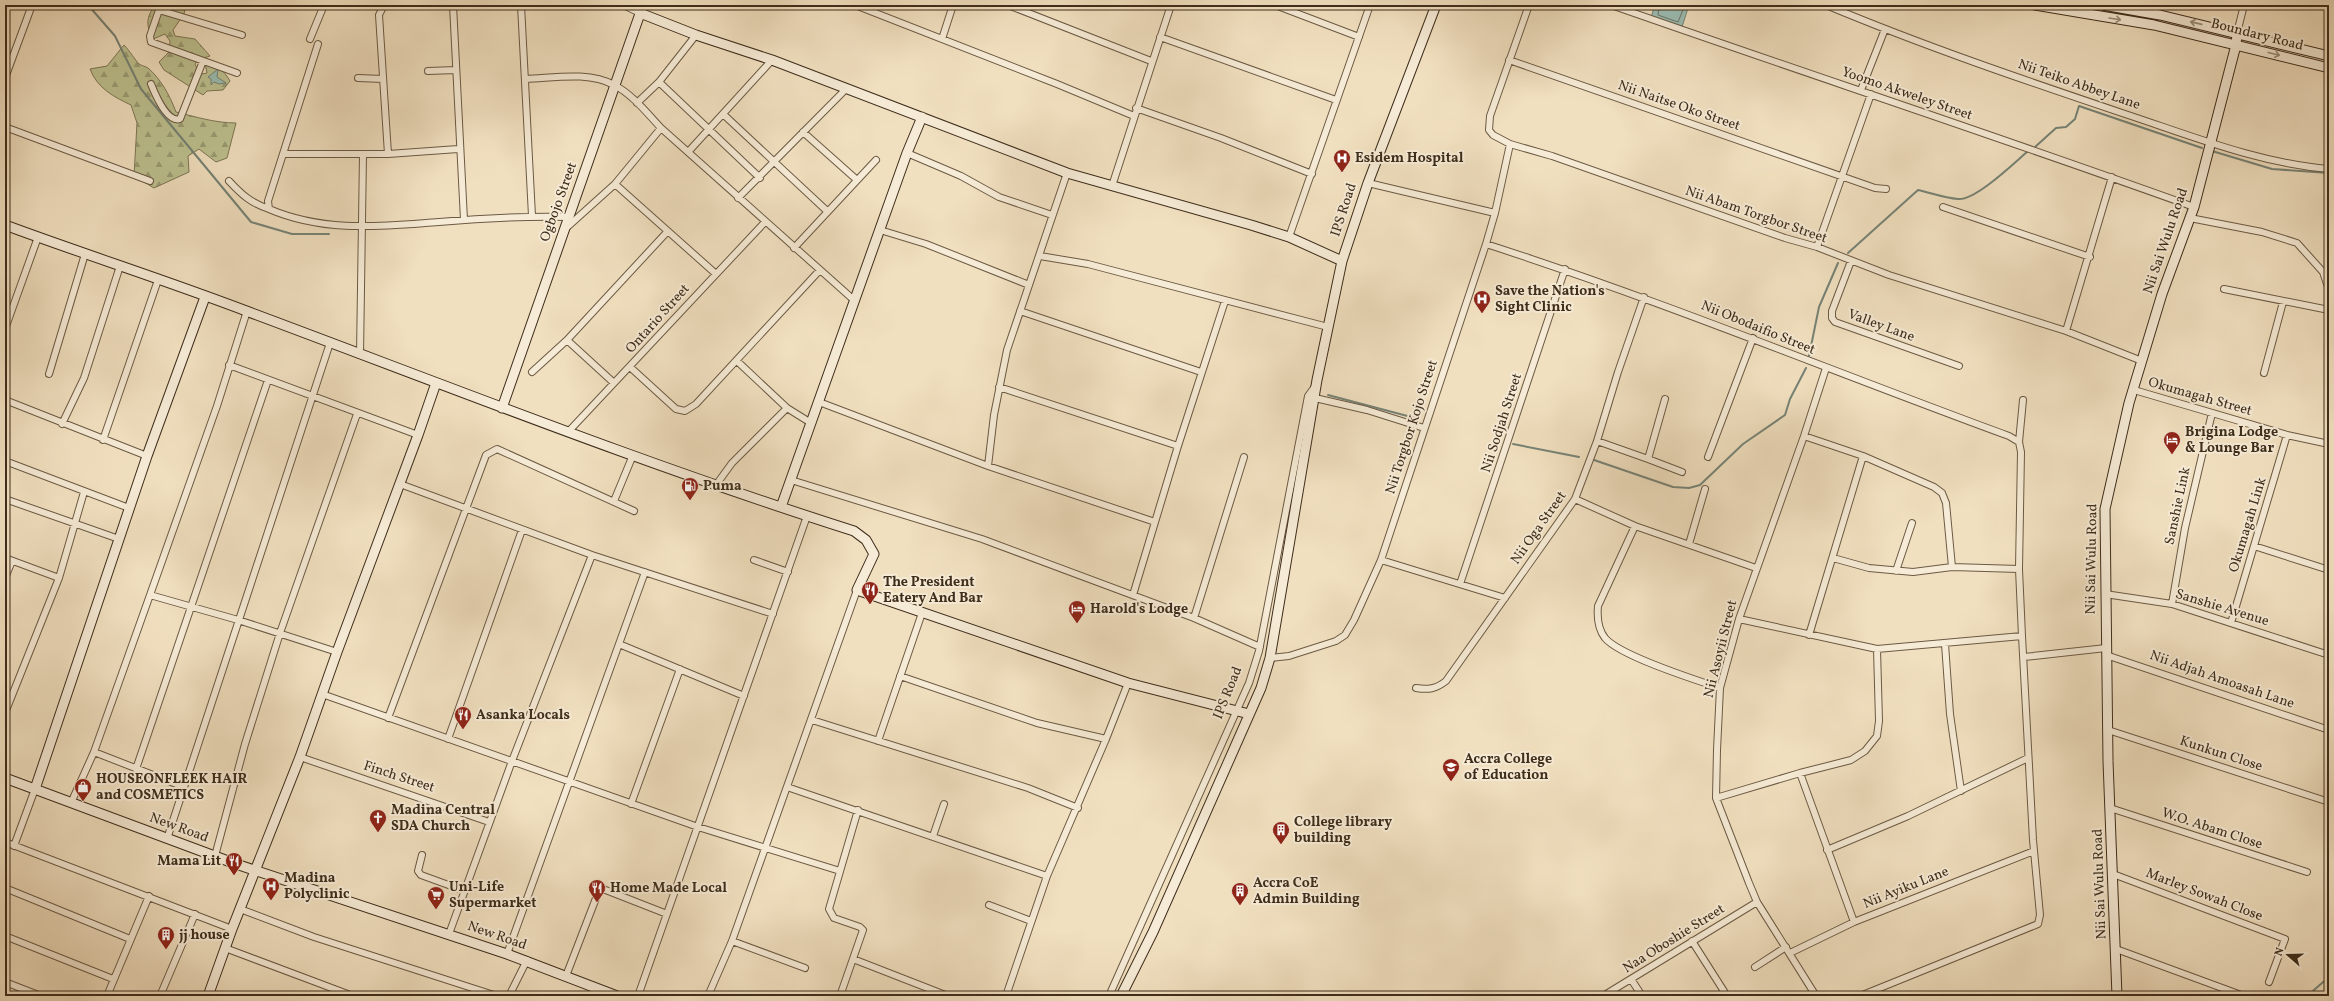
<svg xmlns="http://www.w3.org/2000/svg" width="2334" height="1001" font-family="Vollkorn,serif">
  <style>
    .forest { fill: url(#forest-firs); stroke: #7e7756 }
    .water { fill: #9bbdb3; stroke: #768376 }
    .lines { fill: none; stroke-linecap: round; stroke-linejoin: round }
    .shore { stroke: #6c7567; stroke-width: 1 }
    .stream { stroke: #768376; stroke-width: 2 }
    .street-casing { stroke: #6b5a44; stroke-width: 8 }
    .secondary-casing { stroke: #3e2d1b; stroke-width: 11 }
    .street { stroke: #f6ebd6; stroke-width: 6 }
    .secondary { stroke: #f6ebd6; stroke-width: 9 }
    .oneway { stroke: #9a8c78 }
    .labels { text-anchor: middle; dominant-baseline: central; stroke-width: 4; stroke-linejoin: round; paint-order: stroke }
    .street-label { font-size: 14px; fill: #3e2d1b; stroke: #f6ebd6 }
    .poi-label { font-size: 14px; font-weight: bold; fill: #3e2d1b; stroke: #f6ebd6; text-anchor: start }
  </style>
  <defs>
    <pattern id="forest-firs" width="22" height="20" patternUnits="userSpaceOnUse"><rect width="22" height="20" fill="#bdc190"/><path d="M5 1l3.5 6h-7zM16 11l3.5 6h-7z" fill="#9b9d75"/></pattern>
  </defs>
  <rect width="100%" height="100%" fill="#f1e0c0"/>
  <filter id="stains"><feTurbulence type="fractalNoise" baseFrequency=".005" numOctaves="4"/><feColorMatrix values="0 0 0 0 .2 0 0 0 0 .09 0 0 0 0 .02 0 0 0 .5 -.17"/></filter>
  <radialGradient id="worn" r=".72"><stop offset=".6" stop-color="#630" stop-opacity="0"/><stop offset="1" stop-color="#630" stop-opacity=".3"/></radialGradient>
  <path class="forest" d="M 161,5 L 186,5 L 184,14 L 173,30 L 175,36 L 195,39 L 210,56 L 197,60 L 195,65 L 202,74 L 207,73 L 205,63 C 217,66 224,70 230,81 L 223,90 L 207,91 L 203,95 L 164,70 L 159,62 L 169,52 L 170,41 L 165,34 L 153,39 C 147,27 145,19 154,7 L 159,7 Z
    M 124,45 C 129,50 136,61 139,64 C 142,66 145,66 148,68 C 161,79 170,96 176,112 C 196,117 216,123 236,123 L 227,158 L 216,162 L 199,149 L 188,156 L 189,172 L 154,188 L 134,176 L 137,123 L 131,105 C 114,97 97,88 90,69 L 107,66 Z"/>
  <path class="water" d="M 1655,5 L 1689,5 L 1682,27 L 1651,17 Z
    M 218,69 L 217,77 L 226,83 L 219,84 L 214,82 L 211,85 L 211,79 L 208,77 Z"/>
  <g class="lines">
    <path class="shore" d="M 1659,5 L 1658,15 L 1678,22 L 1685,5"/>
    <path class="stream" d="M 88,5 L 115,36 L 141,89 L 251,222 L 292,234 L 329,234
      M 2035,147 L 2056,128 L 2066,127 L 2075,119 L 2079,106 L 2202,148
      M 2212,151 L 2272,169 L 2329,173
      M 1848,253 L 1918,190 C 1931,193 1945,198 1958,199 C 1975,201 2014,163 2027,152
      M 1809,356 L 1819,307 L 1838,263
      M 1328,395 L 1415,418
      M 1513,444 L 1579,457
      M 1594,460 L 1673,487 L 1689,488 L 1700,485 L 1743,444 L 1785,415 L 1790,399 L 1806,368
      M 2307,996 L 2329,977"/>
    <defs>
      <path id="street" d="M 158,5 L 159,10 L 242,35
        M 453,5 L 464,220
        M 521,5 L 532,216
        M 623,5 L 640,13
        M 855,5 L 1057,84 L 1134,116
        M 1008,5 L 1151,61
        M 1275,5 L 1359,37
        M 1529,5 L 1490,116 L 1489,130 L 1493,135 L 1510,144 L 1552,156 L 1785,238 L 1817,247 L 1889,275 L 2066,331 L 2142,361
        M 1611,5 C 1805,73 2000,137 2194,207
        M 1826,5 C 1924,46 2024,80 2125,114 C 2192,136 2258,163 2329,169
        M 159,10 L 150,36 L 151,42 L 237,73
        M 2237,33 L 2244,5
        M 1160,37 L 1336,100
        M 310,39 L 324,5
        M 942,39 L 953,5
        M 318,44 L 268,201 L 269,209 C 325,233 381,226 439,222 C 483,218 526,216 570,217
        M 1509,60 L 1875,188 L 1886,189
        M 428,71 L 456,70
        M 5,78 L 32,5
        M 358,78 L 383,79
        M 526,79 C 554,78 588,71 614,85 C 632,94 647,113 661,128 L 855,301
        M 659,82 L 760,178
        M 151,84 C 155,94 167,123 180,119 L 203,61
        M 1861,90 L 1885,29
        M 637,103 L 659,82 L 696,35
        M 1136,108 L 1221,138 L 1312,174
        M 723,114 L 827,211
        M 5,127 L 150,181
        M 803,132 L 857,180
        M 689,151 L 772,60
        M 907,153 L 961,176 L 999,197 L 1052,215
        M 285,154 L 388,154 L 458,149
        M 388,154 L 379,15 L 383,7 L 390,5
        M 229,181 C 242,195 251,203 269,209
        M 1368,183 L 1495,213
        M 615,184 L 716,274
        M 1112,186 L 1171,5
        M 738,198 L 846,89
        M 1943,207 L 2090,257
        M 2190,218 L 2262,232 L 2297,243 L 2323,272 L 2329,290
        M 565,229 L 615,184 L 661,128
        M 880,230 L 926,244 L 1029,285
        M 1289,237 L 1370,5
        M 1486,244 C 1663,301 1834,372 2009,436 L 2019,442
        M 1817,247 L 1871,94
        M 794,248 L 876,160
        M 1040,256 L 1088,264 L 1328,327
        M 1851,261 L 1832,311 L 1832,318 L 1835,322 L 1959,366
        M 2224,289 L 2329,310
        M 1020,311 L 1201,372
        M 5,329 L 38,237
        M 2066,331 L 2112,177
        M 567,340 L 614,383
        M 360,355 L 363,154
        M 229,365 L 418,435
        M 630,367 L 676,409 L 685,411 L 696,404 L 819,271
        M 532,372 L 567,340 L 667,232
        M 2264,373 L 2283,302
        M 49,374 L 85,254
        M 999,387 L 1178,446
        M 2134,390 L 2287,435 L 2329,444
        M 1315,398 L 1367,410 L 1424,428
        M 5,400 L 147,456
        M 819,402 L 988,466 L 1155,522
        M 787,408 L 811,423
        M 62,424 L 84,378 L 120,266
        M 569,431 L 765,222
        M 1804,436 L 1863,456 L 1934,487 L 1942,493 L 1946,503 L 1952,567
        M 103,440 L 158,280
        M 1597,441 L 1648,459 L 1665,399
        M 1708,457 L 1753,338
        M 1648,459 L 1682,472
        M 5,461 L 129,508
        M 988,466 L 994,415 L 1007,350 L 1067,173
        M 791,480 L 982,539 L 1194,618 L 1260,647
        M 400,484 L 592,555 L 773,614
        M 716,485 L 732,463 L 787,408 L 737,361
        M 5,499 L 119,539
        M 1575,499 L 1635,526 L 1756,568
        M 614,501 L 633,455
        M 1635,526 L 1598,606 C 1597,617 1598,629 1605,638 C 1620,656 1696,680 1720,688
        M 1689,544 L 1705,489
        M 2254,546 L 2329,570
        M 5,558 L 59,578
        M 1833,558 L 1869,568 L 1913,572 L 1952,567 L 2019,569
        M 754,560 L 788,572
        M 1381,560 L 1505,598
        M 1896,571 L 1912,523
        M 5,578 L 12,561
        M 1460,584 L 1565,269
        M 2105,594 L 2172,604 L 2329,655
        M 150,595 L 238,620 L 337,652
        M 1133,595 L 1178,446 L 1225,301
        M 2172,604 L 2185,528 L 2212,413
        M 1194,618 L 1244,457
        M 1739,619 L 1877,649 L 2022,636
        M 2231,623 L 2287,435
        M 1809,635 L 1863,456
        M 619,644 L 744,696
        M 1945,644 L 1950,714 L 1961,791
        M 2106,655 L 2329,730
        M 2024,657 L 2106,648
        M 1270,658 L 1289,656 L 1336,641 L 1345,635 L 1354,620 L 1381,560 L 1486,244 L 1495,213 L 1510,144
        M 900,676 L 1037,723 L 1106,739
        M 1416,688 C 1428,690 1436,689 1446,681 L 1575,499 L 1597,441 L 1618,372 L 1644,297
        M 322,694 L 698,827 L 840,871
        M 5,713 L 59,578 L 84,492
        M 388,718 L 486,455 L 497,449 L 634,511
        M 812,720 L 1028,788 L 1078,808
        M 2108,730 L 2326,801
        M 448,739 L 522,530
        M 878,741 L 922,613
        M 94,752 L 184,787
        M 300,757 L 489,822
        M 136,769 L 268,380
        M 1800,773 L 1854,922
        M 787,787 L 1047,876
        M 1716,798 L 1800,773 L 1851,760 L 1865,751 L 1877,736 L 1879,721 L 1877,649
        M 71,803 L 94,752 L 150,595 L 217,406 L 247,311
        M 631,804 L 680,669
        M 2110,808 L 2307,872
        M 933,836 L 944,804
        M 167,839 L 330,343
        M 5,842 L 232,929
        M 14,846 L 35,789
        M 1827,850 L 1908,816 L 2028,758
        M 422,855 L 418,871 L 421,875 L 465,891
        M 215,856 L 245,744 L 280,633 L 357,414
        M 2113,874 L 2285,939 L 2269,982
        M 5,888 L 130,939
        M 989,905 L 1031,921
        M 240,909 L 314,937 L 497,996
        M 449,934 L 512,761 L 592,555
        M 5,936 L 113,979
        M 732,941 L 805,968
        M 1692,941 L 1727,996
        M 225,948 L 353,996
        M 2116,949 L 2244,996
        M 1790,953 L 1854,922 L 2034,851
        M 507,954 L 645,572
        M 853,959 L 948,996
        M 1755,967 L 1786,947
        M 566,976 L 598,893 L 603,889 L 667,914
        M 1631,979 L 1642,996
        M 5,982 L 41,996
        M 107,996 L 149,896
        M 160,996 L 195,914
        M 509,996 L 527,960
        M 638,996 L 807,516
        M 708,996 L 732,941 L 857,590
        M 840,996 L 863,930 L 860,927 L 834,918 L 829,909 L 858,810
        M 1006,996 L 1047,876 L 1106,739 L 1128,683
        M 1109,996 L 1249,683 L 1259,651 L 1308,396 L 1316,385
        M 1603,996 L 1757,902
        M 1816,996 L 1757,902 L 1749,883 L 1716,798 L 1717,750 L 1720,688 L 1739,619 L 1804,436 L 1826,368
        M 1860,996 L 2038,924 L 2040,915 L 2033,840 L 2022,636 L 2019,569 L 2021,452 L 2019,442 L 2023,400
        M 2043,996 L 2045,995"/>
      <path id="secondary" d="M 2035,5 L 2154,25 L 2329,68
        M 2103,5 L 2160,15 L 2329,56
        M 640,13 L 696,35 L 772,60 L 1067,173 L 1251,225 L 1289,237 L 1342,261
        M 5,225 C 86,255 168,281 249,312 C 450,387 649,466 854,531 L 866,540 L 874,554 L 857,590 L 1128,683 L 1249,714
        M 502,408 L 643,5
        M 781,507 L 907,153 L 922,117
        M 5,778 L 236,864 L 507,954 L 617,996
        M 35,789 L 147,456 L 205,297
        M 208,996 L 232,929 L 300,757 L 337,652 L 418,435 L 436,383
        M 1121,996 L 1153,932 L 1261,688 L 1270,658 L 1317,380 L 1342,261 L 1368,183 L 1436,5
        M 2117,996 L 2108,761 L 2105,509 L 2129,403 L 2162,294 L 2194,207 L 2236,45 L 2237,33"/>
    </defs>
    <use href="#street" class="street-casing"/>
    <use href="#secondary" class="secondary-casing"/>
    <use href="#street" class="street"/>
    <use href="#secondary" class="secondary"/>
  </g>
  <defs><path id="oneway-shaft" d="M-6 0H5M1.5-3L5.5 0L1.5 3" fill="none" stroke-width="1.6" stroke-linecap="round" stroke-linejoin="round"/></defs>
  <g class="oneway">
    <use href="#oneway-shaft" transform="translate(2115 19) rotate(9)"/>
    <use href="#oneway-shaft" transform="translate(2196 23) rotate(-167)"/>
    <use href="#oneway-shaft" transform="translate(2274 54) rotate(14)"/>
  </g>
  <defs>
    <symbol id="hospital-pin" viewBox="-11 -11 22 30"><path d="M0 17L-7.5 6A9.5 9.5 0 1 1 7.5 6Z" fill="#8f2418" stroke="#f6ebd6"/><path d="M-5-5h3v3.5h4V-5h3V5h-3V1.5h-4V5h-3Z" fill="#fff"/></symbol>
    <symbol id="hotel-pin" viewBox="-11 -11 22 30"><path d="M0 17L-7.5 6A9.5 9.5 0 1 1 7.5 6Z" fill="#8f2418" stroke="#f6ebd6"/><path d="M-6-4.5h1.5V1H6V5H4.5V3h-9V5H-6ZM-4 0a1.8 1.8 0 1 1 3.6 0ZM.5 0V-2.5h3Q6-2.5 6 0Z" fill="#fff"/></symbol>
    <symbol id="fuel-pin" viewBox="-11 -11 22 30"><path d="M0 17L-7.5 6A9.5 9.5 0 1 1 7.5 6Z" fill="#8f2418" stroke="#f6ebd6"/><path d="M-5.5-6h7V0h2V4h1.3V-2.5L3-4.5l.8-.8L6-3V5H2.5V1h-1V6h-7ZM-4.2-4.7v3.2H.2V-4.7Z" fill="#fff"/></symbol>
    <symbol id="restaurant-pin" viewBox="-11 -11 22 30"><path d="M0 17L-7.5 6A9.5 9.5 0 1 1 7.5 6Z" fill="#8f2418" stroke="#f6ebd6"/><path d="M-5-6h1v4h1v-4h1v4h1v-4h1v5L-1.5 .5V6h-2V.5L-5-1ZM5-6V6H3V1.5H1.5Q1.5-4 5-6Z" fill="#fff"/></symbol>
    <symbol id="university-pin" viewBox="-11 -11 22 30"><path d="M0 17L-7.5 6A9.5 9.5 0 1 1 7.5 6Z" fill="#8f2418" stroke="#f6ebd6"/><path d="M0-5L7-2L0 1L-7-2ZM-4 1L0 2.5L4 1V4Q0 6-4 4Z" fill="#fff"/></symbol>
    <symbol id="shop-pin" viewBox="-11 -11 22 30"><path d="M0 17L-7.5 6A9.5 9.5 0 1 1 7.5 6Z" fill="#8f2418" stroke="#f6ebd6"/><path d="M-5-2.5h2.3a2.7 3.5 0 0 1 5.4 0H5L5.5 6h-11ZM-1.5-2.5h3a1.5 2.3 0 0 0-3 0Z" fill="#fff"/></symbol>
    <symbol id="church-pin" viewBox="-11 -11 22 30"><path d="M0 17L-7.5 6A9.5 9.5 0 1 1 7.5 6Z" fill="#8f2418" stroke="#f6ebd6"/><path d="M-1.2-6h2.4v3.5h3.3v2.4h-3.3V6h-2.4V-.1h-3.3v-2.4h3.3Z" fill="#fff"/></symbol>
    <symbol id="building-pin" viewBox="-11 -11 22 30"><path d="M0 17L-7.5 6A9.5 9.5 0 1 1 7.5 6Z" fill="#8f2418" stroke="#f6ebd6"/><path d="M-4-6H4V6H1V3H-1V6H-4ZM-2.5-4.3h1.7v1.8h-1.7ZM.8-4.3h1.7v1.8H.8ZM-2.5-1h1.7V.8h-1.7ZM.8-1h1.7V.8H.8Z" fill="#fff"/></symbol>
    <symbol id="supermarket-pin" viewBox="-11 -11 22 30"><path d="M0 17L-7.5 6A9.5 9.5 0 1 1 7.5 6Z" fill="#8f2418" stroke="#f6ebd6"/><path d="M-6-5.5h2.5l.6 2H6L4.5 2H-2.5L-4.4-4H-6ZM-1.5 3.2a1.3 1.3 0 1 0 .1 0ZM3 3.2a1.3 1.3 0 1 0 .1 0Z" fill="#fff"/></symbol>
  </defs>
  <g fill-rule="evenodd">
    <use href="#hospital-pin" x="1332" y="148" width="20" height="27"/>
    <use href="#hospital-pin" x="1472" y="289" width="20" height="27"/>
    <use href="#hotel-pin" x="2162" y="430" width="20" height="27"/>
    <use href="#fuel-pin" x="680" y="476" width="20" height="27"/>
    <use href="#restaurant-pin" x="860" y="580" width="20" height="27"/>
    <use href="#hotel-pin" x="1067" y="599" width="20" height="27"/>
    <use href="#restaurant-pin" x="453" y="705" width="20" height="27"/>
    <use href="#university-pin" x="1441" y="757" width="20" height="27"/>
    <use href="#shop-pin" x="73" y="777" width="20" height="27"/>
    <use href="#church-pin" x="368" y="808" width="20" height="27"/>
    <use href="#building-pin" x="1271" y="820" width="20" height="27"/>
    <use href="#restaurant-pin" x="224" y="851" width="20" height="27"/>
    <use href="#hospital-pin" x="261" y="876" width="20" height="27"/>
    <use href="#restaurant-pin" x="587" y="878" width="20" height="27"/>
    <use href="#building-pin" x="1230" y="881" width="20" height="27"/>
    <use href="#supermarket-pin" x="426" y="885" width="20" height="27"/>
    <use href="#building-pin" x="156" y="925" width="20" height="27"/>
  </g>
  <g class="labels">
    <g class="street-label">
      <text transform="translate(2257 35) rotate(14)">Boundary Road</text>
      <text transform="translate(2079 85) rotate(19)">Nii Teiko Abbey Lane</text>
      <text transform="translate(1907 94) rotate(19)">Yoomo Akweley Street</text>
      <text transform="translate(1679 106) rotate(19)">Nii Naitse Oko Street</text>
      <text transform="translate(559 202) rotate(-70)">Ogbojo Street</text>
      <text transform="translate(1344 210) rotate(-72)">IPS Road</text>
      <text transform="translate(1756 215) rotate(19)">Nii Abam Torgbor Street</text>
      <text transform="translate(2166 241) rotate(-71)">Nii Sai Wulu Road</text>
      <text transform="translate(658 319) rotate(-48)">Ontario Street</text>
      <text transform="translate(1881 326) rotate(20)">Valley Lane</text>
      <text transform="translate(1758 328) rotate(22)">Nii Obodaifio Street</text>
      <text transform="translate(2200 397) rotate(16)">Okumagah Street</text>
      <text transform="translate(1502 423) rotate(-72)">Nii Sodjah Street</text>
      <text transform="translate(1412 427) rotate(-72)">Nii Torgbor Kojo Street</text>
      <text transform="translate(2178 506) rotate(-78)">Sanshie Link</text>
      <text transform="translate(2248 525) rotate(-73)">Okumagah Link</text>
      <text transform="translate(1539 528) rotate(-55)">Nii Oga Street</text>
      <text transform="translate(2092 559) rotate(-89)">Nii Sai Wulu Road</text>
      <text transform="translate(2222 608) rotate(17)">Sanshie Avenue</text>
      <text transform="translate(1721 649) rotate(-76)">Nii Asoyii Street</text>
      <text transform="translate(2222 680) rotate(19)">Nii Adjah Amoasah Lane</text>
      <text transform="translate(1228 693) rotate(-68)">IPS Road</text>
      <text transform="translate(2221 754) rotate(18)">Kunkun Close</text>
      <text transform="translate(399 777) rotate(18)">Finch Street</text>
      <text transform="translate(179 828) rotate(20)">New Road</text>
      <text transform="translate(2212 829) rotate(18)">W.O. Abam Close</text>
      <text transform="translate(2100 884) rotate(-92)">Nii Sai Wulu Road</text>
      <text transform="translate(1906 888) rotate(-22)">Nii Ayiku Lane</text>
      <text transform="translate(2204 895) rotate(21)">Marley Sowah Close</text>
      <text transform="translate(497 936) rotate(19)">New Road</text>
      <text transform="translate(1674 939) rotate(-32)">Naa Oboshie Street</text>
    </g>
    <g class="poi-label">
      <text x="1355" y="158">Esidem Hospital</text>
      <text x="1495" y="291">Save the Nation's<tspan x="1495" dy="16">Sight Clinic</tspan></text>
      <text x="2185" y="432">Brigina Lodge<tspan x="2185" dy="16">&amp; Lounge Bar</tspan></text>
      <text x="703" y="486">Puma</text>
      <text x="883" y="582">The President<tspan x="883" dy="16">Eatery And Bar</tspan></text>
      <text x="1090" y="609">Harold's Lodge</text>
      <text x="476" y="715">Asanka Locals</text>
      <text x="1464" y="759">Accra College<tspan x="1464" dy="16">of Education</tspan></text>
      <text x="96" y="779">HOUSEONFLEEK HAIR<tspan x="96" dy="16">and COSMETICS</tspan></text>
      <text x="391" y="810">Madina Central<tspan x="391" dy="16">SDA Church</tspan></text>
      <text x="1294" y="822">College library<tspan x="1294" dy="16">building</tspan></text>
      <text x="221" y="861" text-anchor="end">Mama Lit</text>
      <text x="284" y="878">Madina<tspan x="284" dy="16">Polyclinic</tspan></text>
      <text x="1253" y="883">Accra CoE<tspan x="1253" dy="16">Admin Building</tspan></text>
      <text x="449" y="887">Uni-Life<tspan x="449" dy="16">Supermarket</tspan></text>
      <text x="610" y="888">Home Made Local</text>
      <text x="179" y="935">jj house</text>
    </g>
  </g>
  <rect width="2334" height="1001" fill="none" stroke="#f1e0c0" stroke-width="20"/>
  <rect x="6" y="6" width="2322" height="989" fill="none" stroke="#3e2d1b" stroke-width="2"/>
  <rect x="10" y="10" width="2314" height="981" fill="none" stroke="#3e2d1b"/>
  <g transform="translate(2288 955) rotate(290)" stroke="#f6ebd6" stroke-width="3" paint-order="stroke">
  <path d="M0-3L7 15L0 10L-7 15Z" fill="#3e2d1b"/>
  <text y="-6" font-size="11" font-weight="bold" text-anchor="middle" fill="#3e2d1b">N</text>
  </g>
  <rect width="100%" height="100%" filter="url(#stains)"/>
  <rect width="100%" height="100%" fill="url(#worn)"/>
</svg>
